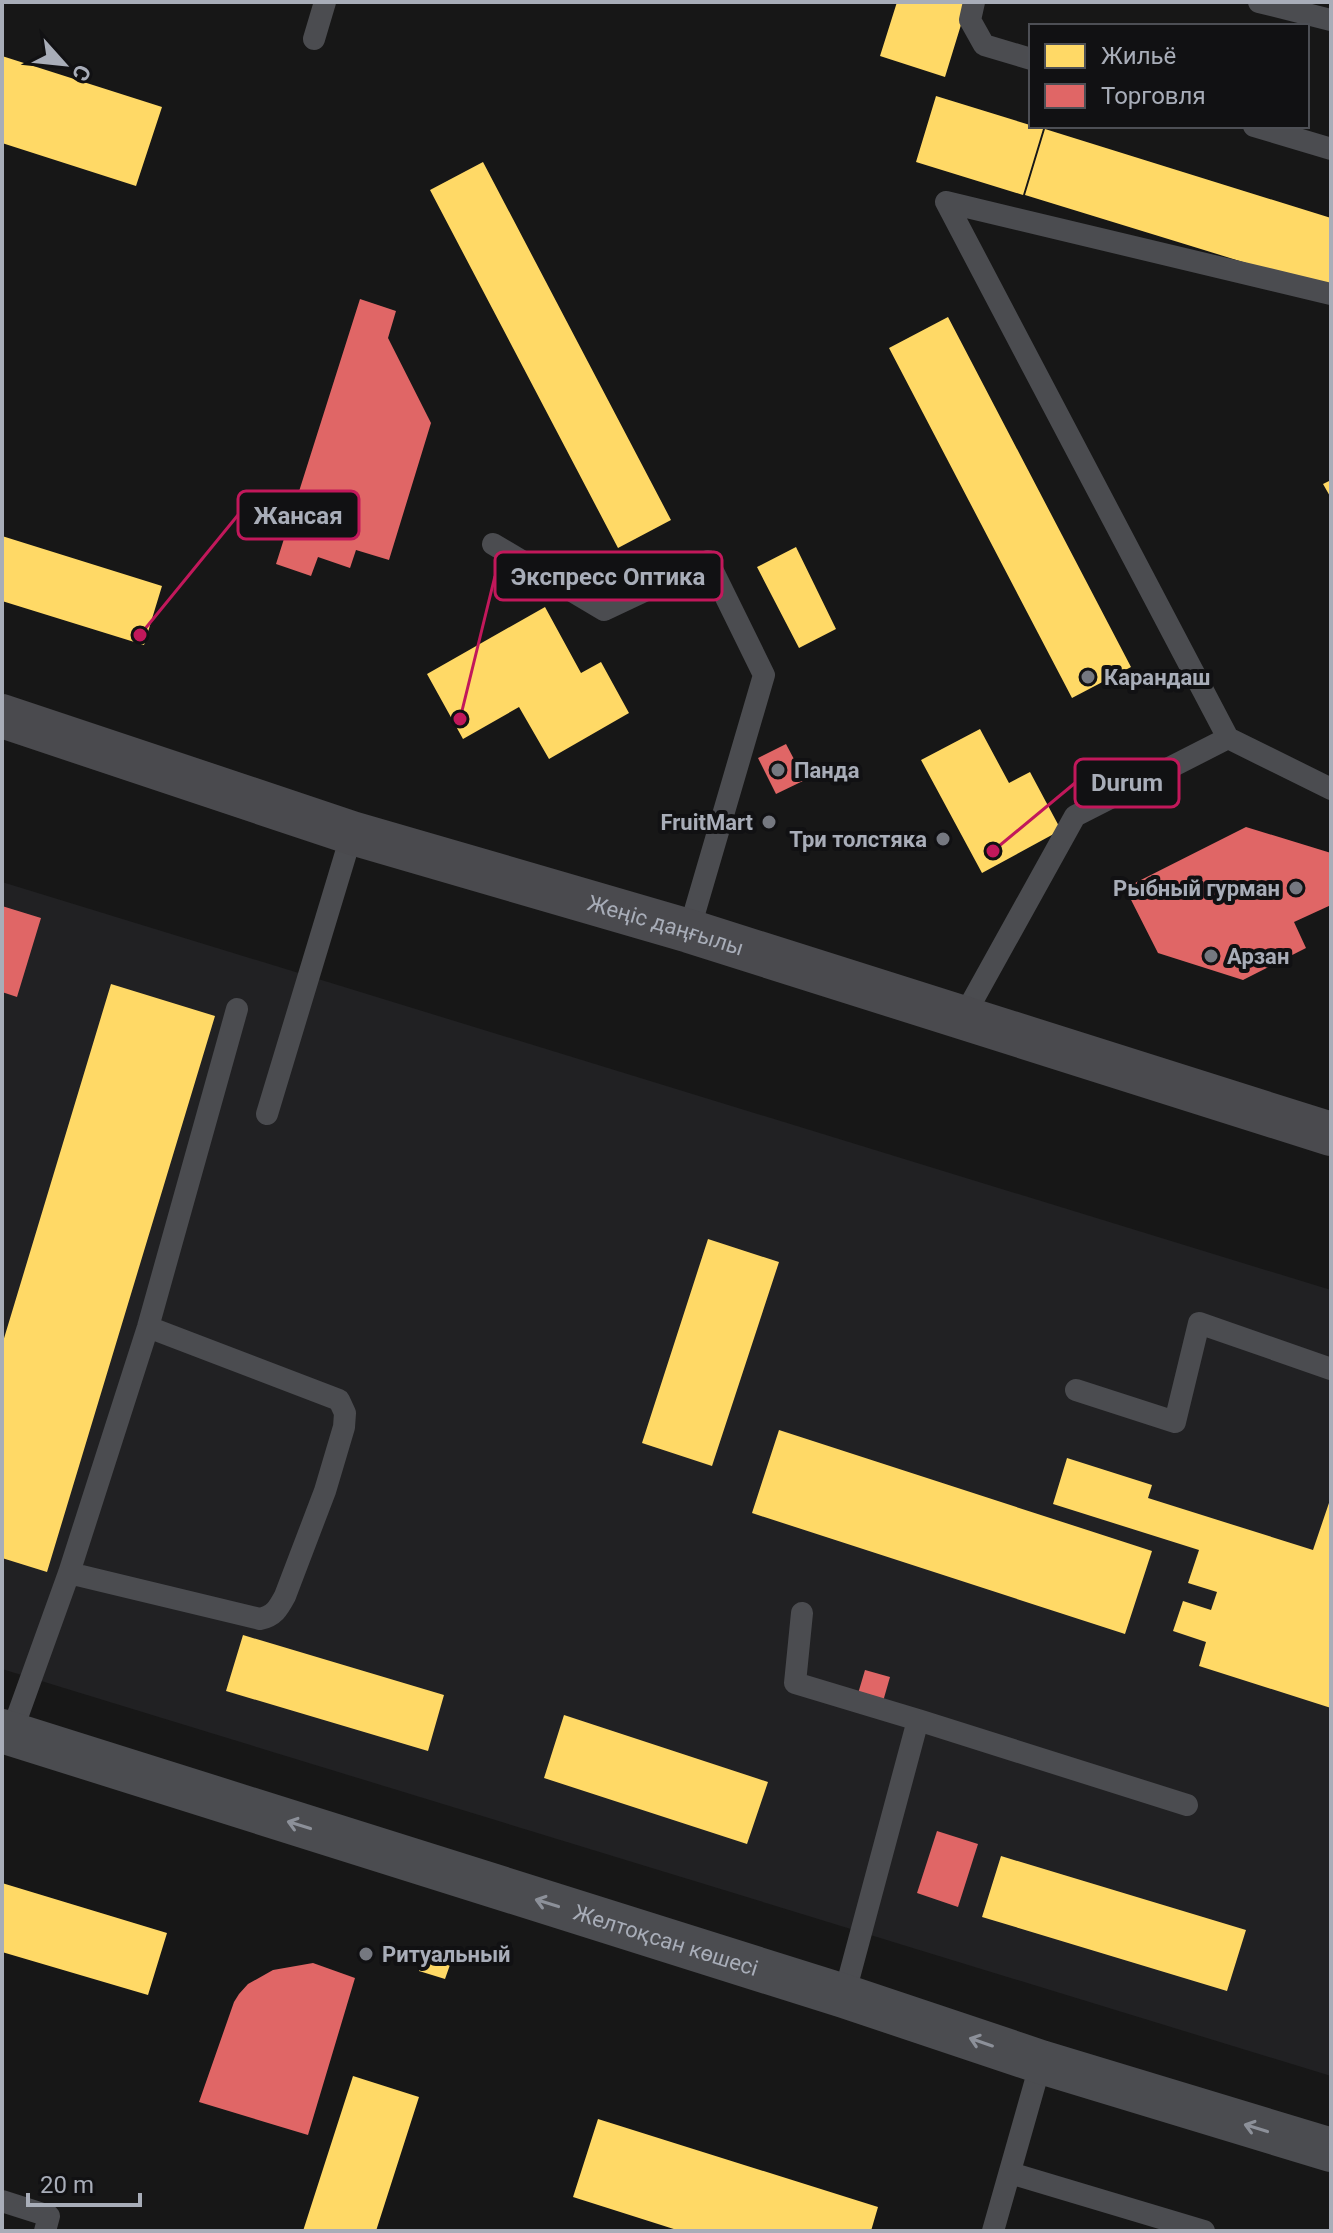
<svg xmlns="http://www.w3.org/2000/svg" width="1333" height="2233" font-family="Roboto,sans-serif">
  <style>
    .built { fill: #212123 }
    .homes { fill: #ffd966 }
    .shops { fill: #e06666 }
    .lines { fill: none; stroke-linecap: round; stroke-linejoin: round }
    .lane { stroke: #4b4c50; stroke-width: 22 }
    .street { stroke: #4b4c50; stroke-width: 44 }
    .secondary { stroke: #4a4a4e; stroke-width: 44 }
    .oneway { stroke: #8c9099 }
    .poi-dot { fill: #757880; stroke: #111113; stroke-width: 3 }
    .labels { text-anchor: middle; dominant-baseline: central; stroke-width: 8; stroke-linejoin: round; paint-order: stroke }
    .poi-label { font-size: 22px; font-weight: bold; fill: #a8adb8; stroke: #111113; text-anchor: start }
    .street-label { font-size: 22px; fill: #a8adb8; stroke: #111113 }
    .leader { fill: none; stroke: #c2185b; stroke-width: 3 }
    .callout-dot { fill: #c2185b; stroke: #111113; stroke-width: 3 }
    .callout { fill: #111113; stroke: #c2185b; stroke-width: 3 }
    .callout-label { font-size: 24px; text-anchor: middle; font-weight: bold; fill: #a8adb8 }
  </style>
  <rect width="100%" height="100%" fill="#171717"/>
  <path class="built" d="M 2,882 L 1331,1290 L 1331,2076 L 2,1669 Z"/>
  <path class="homes" d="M 897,2 L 968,2 L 945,77 L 880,56 Z
    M 2,56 L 162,107 L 136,186 L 2,143 Z
    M 936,96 L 1043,129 L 1023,195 L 916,162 Z
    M 1045,129 L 1331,218 L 1331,289 L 1025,195 Z
    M 483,162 L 671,520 L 618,548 L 430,190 Z
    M 948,317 L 1131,667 L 1072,698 L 889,348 Z
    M 1331,480 L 1331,498 L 1323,484 Z
    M 2,536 L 162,586 L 144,645 L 2,601 Z
    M 796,547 L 836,629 L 799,648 L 757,567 Z
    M 545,607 L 581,673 L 601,662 L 629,713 L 549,759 L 519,707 L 463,739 L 427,674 Z
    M 980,729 L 1009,783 L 1030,772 L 1061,830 L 982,873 L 921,760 Z
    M 111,984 L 215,1016 L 47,1572 L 2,1558 L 2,1345 Z
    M 708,1239 L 779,1262 L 712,1466 L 642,1443 Z
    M 779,1430 L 1152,1551 L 1125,1634 L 752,1513 Z
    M 1067,1458 L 1152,1485 L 1148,1498 L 1313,1550 L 1331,1497 L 1331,1708 L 1199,1666 L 1206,1642 L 1173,1631 L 1183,1601 L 1211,1610 L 1217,1592 L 1188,1583 L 1199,1550 L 1053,1504 Z
    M 243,1635 L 444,1695 L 428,1751 L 226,1691 Z
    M 564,1715 L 768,1782 L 747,1844 L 544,1778 Z
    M 1001,1856 L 1246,1930 L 1227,1991 L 982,1917 Z
    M 2,1883 L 167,1933 L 148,1995 L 2,1952 Z
    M 424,1953 L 451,1962 L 445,1979 L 419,1971 Z
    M 353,2076 L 419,2097 L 376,2231 L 303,2231 Z
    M 598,2119 L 878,2207 L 871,2231 L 680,2231 L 573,2197 Z"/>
  <path class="shops" d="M 360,299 L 396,311 L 388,338 L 431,423 L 389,560 L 356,550 L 350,568 L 318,557 L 311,576 L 276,564 Z
    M 786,744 L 805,780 L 776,794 L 758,758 Z
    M 1246,827 L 1331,853 L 1331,905 L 1294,922 L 1306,948 L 1243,980 L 1158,953 L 1125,888 Z
    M 2,906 L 41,918 L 17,997 L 2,992 Z
    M 865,1670 L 890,1677 L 882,1705 L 857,1697 Z
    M 937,1831 L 978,1844 L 958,1907 L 917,1893 Z
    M 313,1963 L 355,1978 L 308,2135 L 199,2102 L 234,2002 L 239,1994 L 248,1984 L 273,1970 Z"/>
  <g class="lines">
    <path class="lane" d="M 974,2 L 970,20 L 984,45 L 1031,59
      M 1259,2 L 1331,20
      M 314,39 L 325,2
      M 1254,126 L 1331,149
      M 946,202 L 1228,738
      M 946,202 L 1331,294
      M 493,544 L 604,610 L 708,561 L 764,675 L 689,931
      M 964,1016 L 1075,816 L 1228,738 L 1331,789
      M 267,1114 L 352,833
      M 1076,1390 L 1175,1422 L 1199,1323 L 1331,1369
      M 69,1573 L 260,1619 C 274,1616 278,1609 285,1596 L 325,1491 L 344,1427 L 345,1413 L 339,1400 L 148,1327
      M 802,1613 L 795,1683 L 918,1720
      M 11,1734 L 69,1573 L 148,1327 L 237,1009
      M 844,1996 L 918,1720 L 1187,1805
      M 1010,2173 L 1204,2231
      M 2,2201 L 49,2216 L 45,2231
      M 993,2231 L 1041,2062"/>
    <path class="street" id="s1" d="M 2,1731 L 844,1996 L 1041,2062 L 1331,2150"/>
    <path class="secondary" id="s2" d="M 2,716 L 352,833 L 689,931 L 1331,1134"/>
  </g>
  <defs><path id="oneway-shaft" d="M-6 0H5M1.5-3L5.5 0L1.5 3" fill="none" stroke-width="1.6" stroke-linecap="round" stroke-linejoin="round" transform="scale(2)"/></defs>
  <g class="oneway">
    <use href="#oneway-shaft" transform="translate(299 1825) rotate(-163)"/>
    <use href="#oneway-shaft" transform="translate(547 1903) rotate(-163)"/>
    <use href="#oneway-shaft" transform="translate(981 2042) rotate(-161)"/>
    <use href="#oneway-shaft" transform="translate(1256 2128) rotate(-163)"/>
  </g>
  <g class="poi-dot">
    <circle cx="1088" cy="677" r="8"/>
    <circle cx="778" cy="770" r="8"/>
    <circle cx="769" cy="822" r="8"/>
    <circle cx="943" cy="839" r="8"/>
    <circle cx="1296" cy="888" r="8"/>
    <circle cx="1211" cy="956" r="8"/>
    <circle cx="366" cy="1954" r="8"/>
  </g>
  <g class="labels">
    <g class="poi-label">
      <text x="1104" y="677">Карандаш</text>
      <text x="794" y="770">Панда</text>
      <text x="753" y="822" text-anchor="end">FruitMart</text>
      <text x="927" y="839" text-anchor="end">Три толстяка</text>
      <text x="1280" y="888" text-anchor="end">Рыбный гурман</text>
      <text x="1227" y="956">Арзан</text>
      <text x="382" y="1954">Ритуальный</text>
    </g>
    <g class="street-label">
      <text stroke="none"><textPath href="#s2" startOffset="696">Жеңіс даңғылы</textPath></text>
      <text stroke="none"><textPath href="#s1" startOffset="696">Желтоқсан көшесі</textPath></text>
    </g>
  </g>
  <path class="leader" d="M140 635L238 515M460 719L495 576M993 851L1075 783"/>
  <g class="callout-dot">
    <circle cx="140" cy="635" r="8"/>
    <circle cx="460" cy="719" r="8"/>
    <circle cx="993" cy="851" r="8"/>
  </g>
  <g class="callout">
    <rect x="238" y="491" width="121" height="48" rx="8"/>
    <rect x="495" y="552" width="227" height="48" rx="8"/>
    <rect x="1075" y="759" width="104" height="48" rx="8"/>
  </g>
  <g class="callout-label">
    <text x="298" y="524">Жансая</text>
    <text x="608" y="585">Экспресс Оптика</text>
    <text x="1127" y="791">Durum</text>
  </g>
  <rect width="1333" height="2233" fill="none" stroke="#a8adb8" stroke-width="8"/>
  <rect x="1029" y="24" width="280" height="104" fill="#111113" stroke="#4d4f55" stroke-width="2"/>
  <rect x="1045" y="44" width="40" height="24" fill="#ffd966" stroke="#4d4f55" stroke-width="2"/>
  <text x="1101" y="64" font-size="24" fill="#a8adb8">Жильё</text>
  <rect x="1045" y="84" width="40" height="24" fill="#e06666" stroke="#4d4f55" stroke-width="2"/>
  <text x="1101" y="104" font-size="24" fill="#a8adb8">Торговля</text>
  <g transform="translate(64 64) rotate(117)" stroke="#111113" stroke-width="6" paint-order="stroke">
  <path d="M0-6L14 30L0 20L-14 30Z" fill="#a8adb8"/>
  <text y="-12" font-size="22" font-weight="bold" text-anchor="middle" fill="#a8adb8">С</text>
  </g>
  <path d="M28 2193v12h112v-12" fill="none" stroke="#a8adb8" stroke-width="4"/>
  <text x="40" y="2193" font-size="24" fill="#a8adb8" stroke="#111113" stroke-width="6" paint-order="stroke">20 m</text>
</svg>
